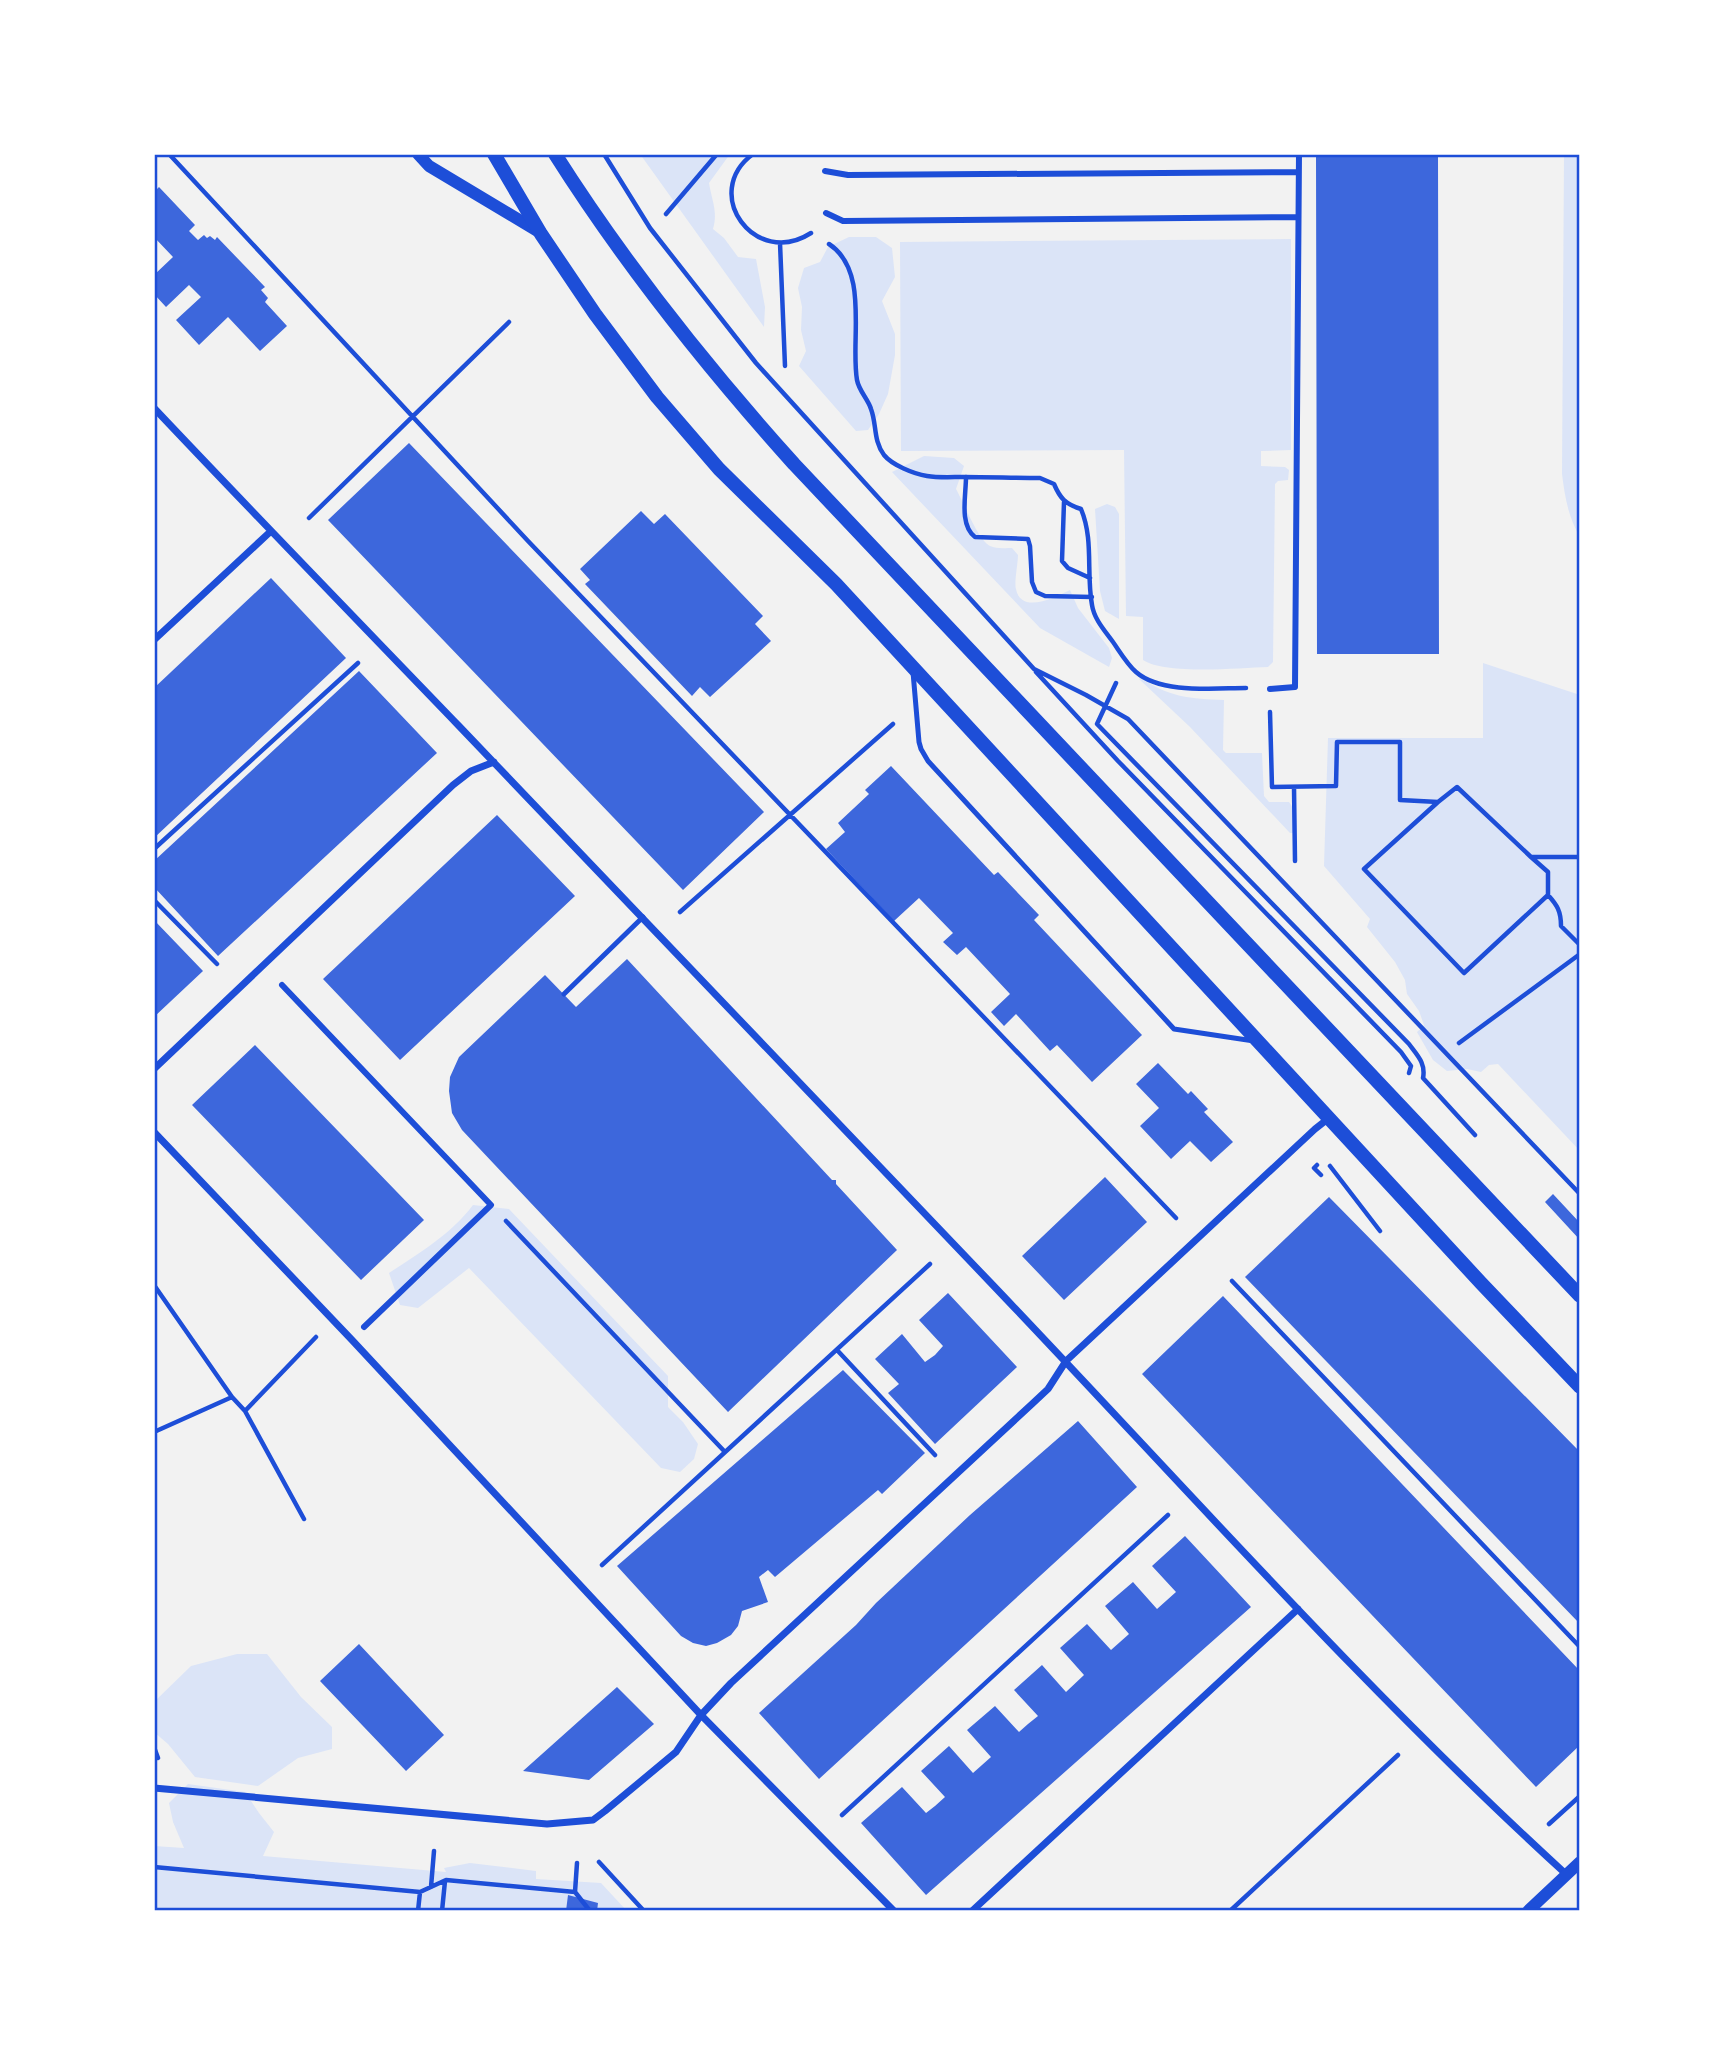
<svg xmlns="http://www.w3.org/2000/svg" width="1734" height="2065" font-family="'Alegreya Sans',sans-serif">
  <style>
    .green { fill: #dbe4f7 }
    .building { fill: #3d67dc }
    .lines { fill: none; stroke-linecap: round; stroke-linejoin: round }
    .path { stroke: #1d4ed8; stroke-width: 4.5 }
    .service { stroke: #1d4ed8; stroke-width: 5 }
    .pedestrian { stroke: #1d4ed8; stroke-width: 6 }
    .minor { stroke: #1d4ed8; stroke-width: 7 }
    .tertiary { stroke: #1d4ed8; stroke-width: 12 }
    .secondary { stroke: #1d4ed8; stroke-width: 14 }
    .neatline { fill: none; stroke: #1d4ed8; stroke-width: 2.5 }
  </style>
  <rect width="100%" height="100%" fill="#f2f2f2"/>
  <path class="green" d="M 640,154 L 730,154 L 709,183 C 712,201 718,212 713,229 L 724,238 L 738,257 L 756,259 L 765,307 L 764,327 Z
    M 1564,154 L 1580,154 L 1580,537 C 1568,517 1565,497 1562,474 Z
    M 849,237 L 876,237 L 892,248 L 895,277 L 882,301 L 895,334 L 895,355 L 888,394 L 879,414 L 868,430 L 856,431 L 799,366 L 806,351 L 801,330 L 802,307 L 798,288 L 804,268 L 820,262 L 828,247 Z
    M 1291,239 L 1291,450 L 1261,451 L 1261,466 L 1285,467 L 1289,470 L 1288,480 L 1278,481 L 1275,484 L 1273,662 L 1268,667 C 1238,668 1166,675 1143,660 L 1143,617 L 1126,616 L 1124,450 L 901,451 L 900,242 Z
    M 924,456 L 954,458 L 964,466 L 956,489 C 964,503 978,540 990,546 C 996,549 1006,548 1012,548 L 1018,555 C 1018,563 1014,583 1016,589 C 1021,615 1056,597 1070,590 L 1078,608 L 1109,648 L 1112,658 L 1109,667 L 1040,628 L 892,472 Z
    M 1107,504 L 1115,507 L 1119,514 L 1119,619 L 1105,611 L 1100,591 L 1095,509 Z
    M 1483,663 L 1580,695 L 1580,1151 L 1498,1064 L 1489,1065 L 1481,1072 L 1467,1069 L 1447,1071 L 1433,1060 L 1417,1032 L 1424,1025 L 1419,1011 L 1407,994 L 1405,980 L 1395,962 L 1367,927 L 1370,919 L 1324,866 L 1328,738 L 1483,738 Z
    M 1141,677 C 1166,697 1192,699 1224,700 L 1223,750 L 1226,753 L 1262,753 L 1264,796 L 1269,802 L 1289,802 C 1296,810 1293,822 1293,833 L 1290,833 L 1190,727 L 1139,679 Z
    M 473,1205 L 509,1209 L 668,1376 L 668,1407 L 683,1422 L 698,1444 L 694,1459 L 680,1472 L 661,1468 L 469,1268 L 418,1308 L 400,1305 L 389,1273 C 421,1252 450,1235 473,1205 Z
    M 237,1654 L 267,1654 L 301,1697 L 332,1727 L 332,1749 L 298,1758 L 258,1786 L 195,1777 L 168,1744 L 154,1732 L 154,1702 L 191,1666 Z
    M 188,1784 L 245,1792 L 259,1813 L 274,1832 L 263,1856 L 446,1872 L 444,1868 L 470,1863 L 536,1871 L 536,1879 L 601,1883 L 627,1911 L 154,1911 L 154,1846 L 184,1848 L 173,1822 L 169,1803 Z"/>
  <path class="building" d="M 1316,154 L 1438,154 L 1439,654 L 1317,654 Z
    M 159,187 L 195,225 L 189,231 L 198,240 L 204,235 L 207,238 L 210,236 L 215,240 L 217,237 L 265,287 L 261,290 L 268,298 L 265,302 L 287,326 L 260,351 L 228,317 L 199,345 L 176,320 L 201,297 L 189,285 L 166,307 L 154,294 L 154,275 L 173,257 L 154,237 L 154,192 Z
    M 409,443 L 764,812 L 683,890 L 328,520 Z
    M 641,511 L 654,524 L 665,514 L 763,616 L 755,624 L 771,641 L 710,697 L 700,687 L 692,696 L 585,584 L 590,580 L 580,569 Z
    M 271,578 L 346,658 L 154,838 L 154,688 Z
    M 359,671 L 437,753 L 218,956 L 154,887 L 154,861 Z
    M 891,766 L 994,875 L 998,872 L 1039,915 L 1034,920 L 1142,1035 L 1092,1082 L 1057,1045 L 1050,1051 L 1016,1014 L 1004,1026 L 991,1012 L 1010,994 L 966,947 L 957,955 L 943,942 L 953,933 L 919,898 L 894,921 L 826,849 L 845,832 L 838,823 L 869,794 L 865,790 Z
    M 497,815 L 575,896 L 400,1060 L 323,979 Z
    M 154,920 L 203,971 L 154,1017 Z
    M 627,959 L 832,1180 L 836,1180 L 836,1184 L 897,1250 L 728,1412 L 462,1130 L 452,1113 L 449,1091 L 450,1077 L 459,1057 L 545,975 L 576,1007 Z
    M 255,1045 L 424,1220 L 361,1280 L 192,1105 Z
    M 1158,1063 L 1188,1094 L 1191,1091 L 1208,1109 L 1204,1112 L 1233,1142 L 1211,1162 L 1190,1141 L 1171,1159 L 1140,1126 L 1159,1108 L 1136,1084 Z
    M 1105,1177 L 1147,1222 L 1064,1300 L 1022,1256 Z
    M 1553,1194 L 1580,1223 L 1580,1240 L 1545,1202 Z
    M 1329,1197 L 1580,1452 L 1580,1624 L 1245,1277 Z
    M 948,1293 L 1017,1367 L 935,1444 L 888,1393 L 899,1384 L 875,1359 L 902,1334 L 925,1362 L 935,1355 L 943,1346 L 919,1320 Z
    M 1223,1296 L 1580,1671 L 1580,1745 L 1536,1787 L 1142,1374 Z
    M 843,1370 L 925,1453 L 882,1494 L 878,1490 L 775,1577 L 768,1570 L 759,1577 L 768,1602 L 742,1611 L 738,1626 L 731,1635 L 717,1643 L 706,1646 L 693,1643 L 681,1636 L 617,1566 Z
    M 1078,1421 L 1137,1487 L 819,1779 L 759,1713 L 856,1625 L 876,1603 L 970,1515 Z
    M 1185,1536 L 1251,1607 L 926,1895 L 861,1823 L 902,1787 L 926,1813 L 935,1806 L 945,1797 L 921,1771 L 949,1746 L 973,1773 L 991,1757 L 967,1730 L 995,1706 L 1019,1732 L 1028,1724 L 1038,1716 L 1014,1690 L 1042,1665 L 1066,1692 L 1084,1675 L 1060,1648 L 1087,1624 L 1111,1650 L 1129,1634 L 1105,1606 L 1133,1582 L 1157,1609 L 1176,1592 L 1152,1566 Z
    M 359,1644 L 444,1735 L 406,1771 L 320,1681 Z
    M 617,1687 L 654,1724 L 589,1780 L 523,1771 Z
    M 568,1895 L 598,1903 L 597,1911 L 566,1911 Z"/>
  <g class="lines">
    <path class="path" d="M 169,154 L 528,541 L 1176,1218
      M 604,154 L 650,228 L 756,363 L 1034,669 L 1086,695 L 1128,719 L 1580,1194
      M 753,154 C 700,193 755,269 811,233
      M 666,214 L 717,154
      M 780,243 L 785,366
      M 829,244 C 870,271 850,340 857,380 C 859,391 868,399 871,409 C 877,425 873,440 884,455 C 892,465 914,474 927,476 C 939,478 952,477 964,477 C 990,477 1015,478 1040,478 L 1054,484 C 1060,498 1065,504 1081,509 C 1094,540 1086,573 1092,605 C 1094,619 1105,631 1113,642 C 1120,652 1127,664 1136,672 C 1161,694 1215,688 1246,688
      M 966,477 C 966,495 959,525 975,537 L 1028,539 L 1030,546 L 1032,582 L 1036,592 L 1045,596 L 1092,597
      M 1064,502 L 1062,561 L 1068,568 L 1090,578
      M 309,518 L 509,322
      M 1036,672 L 1118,761 L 1401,1052 L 1411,1066 L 1409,1073
      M 1116,683 L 1097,724 L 1409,1044 C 1417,1055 1426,1063 1423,1078 L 1475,1135
      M 1270,712 L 1272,787 L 1336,786 L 1337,742 L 1400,742 L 1400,800 L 1438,802 L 1457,787 L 1531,857 L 1580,857
      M 1294,787 L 1295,861
      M 1438,802 L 1364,869 L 1464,973 L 1548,895 L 1548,872 L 1531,857
      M 154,849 L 358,663
      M 1548,895 C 1557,905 1561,911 1561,926 L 1580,945
      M 154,900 L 217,964
      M 680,912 L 893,724
      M 1459,1043 L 1580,954
      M 1317,1165 L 1314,1168 L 1321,1175
      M 1330,1166 L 1380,1231
      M 506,1221 L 725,1452
      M 1232,1281 L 1580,1647
      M 154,1285 L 232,1397 L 245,1411 L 316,1337
      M 837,1350 L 935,1455
      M 245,1411 L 304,1519
      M 154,1432 L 232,1397
      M 602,1565 L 930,1264
      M 154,1747 L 158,1758
      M 842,1815 L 1168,1515
      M 1549,1824 L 1580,1796
      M 599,1862 L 644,1911
      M 154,1867 L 420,1892 L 446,1880 L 575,1892 L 590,1911
      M 431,1887 L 434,1851
      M 575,1892 L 577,1863
      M 418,1911 L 420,1892
      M 442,1911 L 445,1881
      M 1230,1911 L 1398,1755"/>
    <path class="service" d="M 913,672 L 919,742 L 921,749 L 928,761 L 1174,1029 L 1254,1041
      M 564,994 L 643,917"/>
    <path class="pedestrian" d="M 825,171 L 848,175 L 1298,172
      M 826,213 L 843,221 L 1298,217
      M 1270,689 L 1295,687 L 1299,154
      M 282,985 L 491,1205 L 364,1327"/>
    <path class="minor" d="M 154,408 C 255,515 357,620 459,726 C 636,910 813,1095 989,1281 C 1180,1481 1363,1689 1567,1875
      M 154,640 L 270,532
      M 154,1069 L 453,785 L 471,771 L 494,762
      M 154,1132 L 352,1340 L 701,1715 L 894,1911
      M 154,1788 L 547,1824 L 593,1820 L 605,1811 L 676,1752 L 701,1715 L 731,1683 L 1032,1404 L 1048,1389 L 1066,1361 L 1315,1129 L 1329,1118
      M 972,1911 L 1298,1609"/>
    <path class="tertiary" d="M 418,154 L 429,166 L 541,233
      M 1528,1911 L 1580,1862"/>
    <path class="secondary" d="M 494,154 L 541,234 L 595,314 L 657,397 L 719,469 L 836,584 L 1481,1283 L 1580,1387
      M 555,154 C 626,266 705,365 794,464 L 1580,1296"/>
  </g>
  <rect width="1734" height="2065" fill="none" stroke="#ffffff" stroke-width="312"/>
  <rect x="156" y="156" width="1422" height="1753" class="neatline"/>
</svg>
